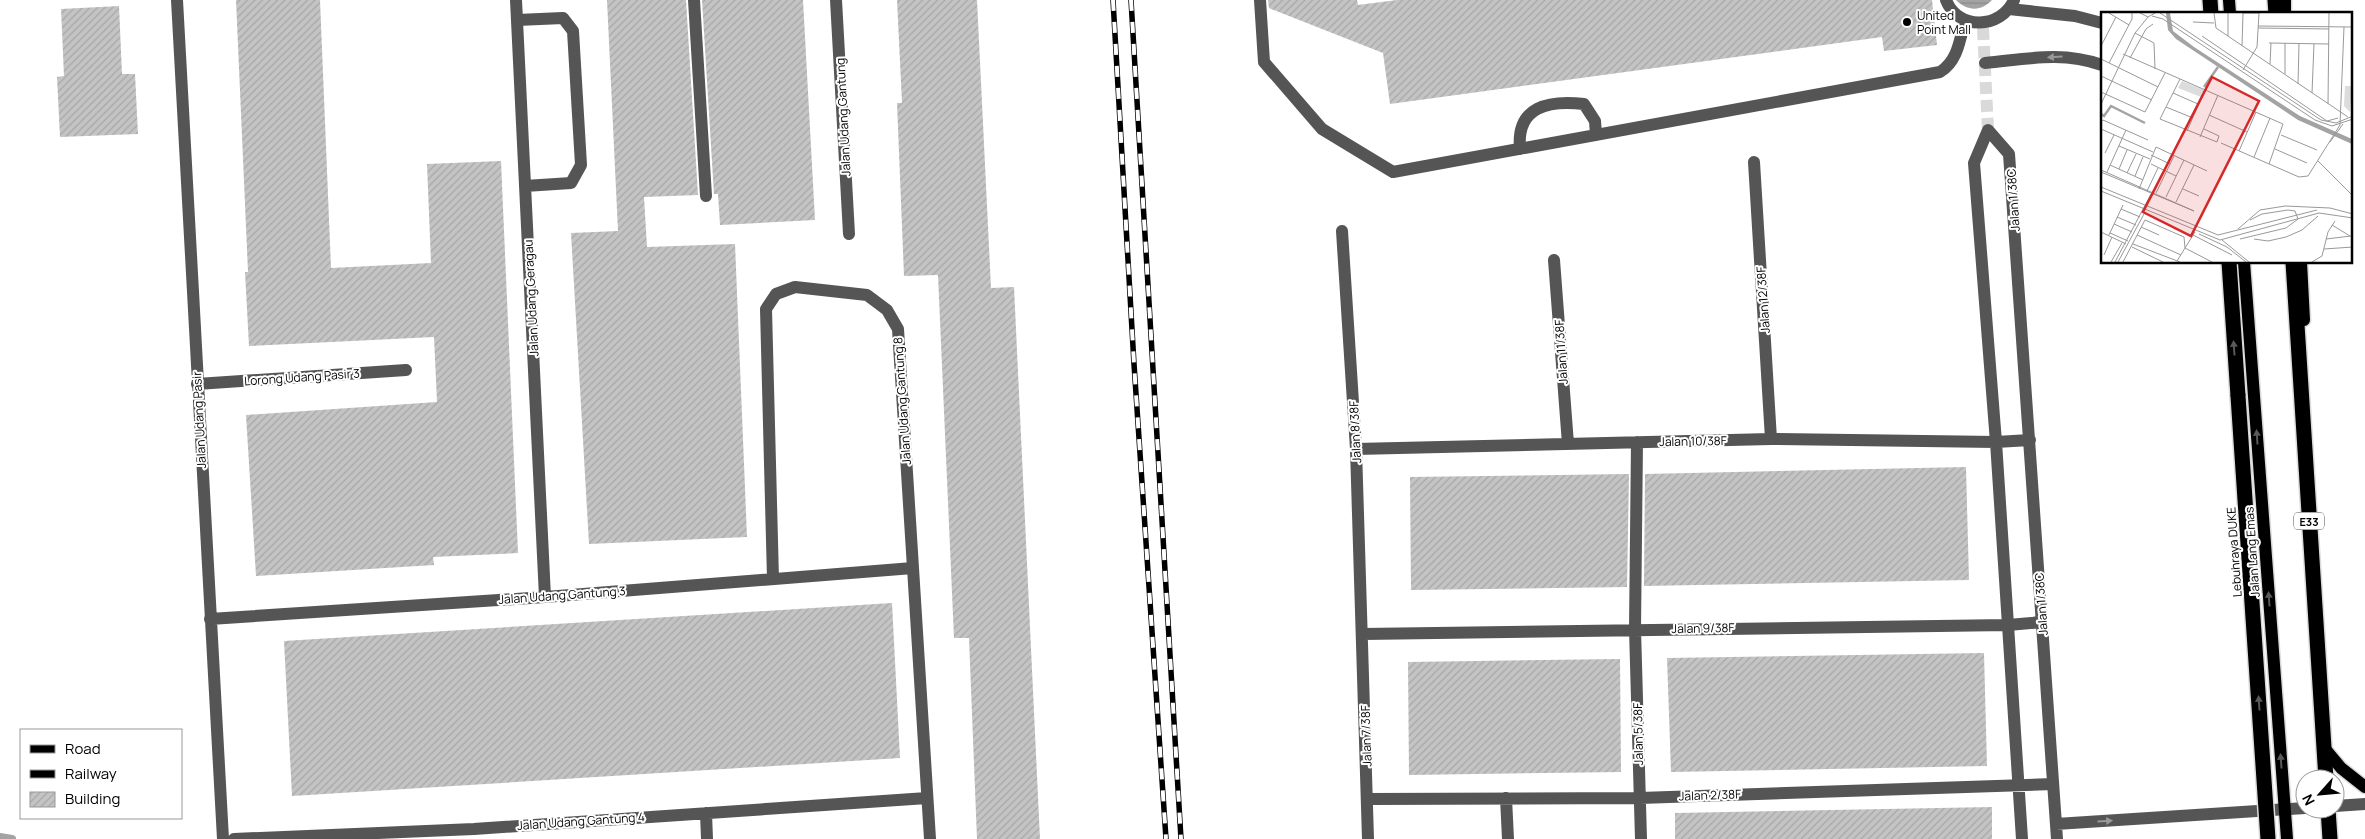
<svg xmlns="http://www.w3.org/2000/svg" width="2365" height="839" font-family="Manrope,sans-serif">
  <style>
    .water { fill: url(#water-rules) }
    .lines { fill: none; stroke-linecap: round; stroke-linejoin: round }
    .stream { stroke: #a3a3a3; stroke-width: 8 }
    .building { fill: url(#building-hatch) }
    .minor-tunnel { stroke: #d9d9d9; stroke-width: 12; stroke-dasharray: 12 6; stroke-linecap: butt }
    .major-casing { stroke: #dbdbdb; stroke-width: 15 }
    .highway-casing { stroke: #dbdbdb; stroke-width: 18 }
    .minor { stroke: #555; stroke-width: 12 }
    .major { stroke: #000; stroke-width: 12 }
    .highway { stroke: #000; stroke-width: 15 }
    .rail-casing { stroke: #000; stroke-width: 5.5 }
    .rail { stroke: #fff; stroke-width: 4; stroke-dasharray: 11; stroke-linecap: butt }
    .highway-bridge-casing { stroke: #dbdbdb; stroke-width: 18; stroke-linecap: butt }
    .highway-bridge { stroke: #000; stroke-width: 15 }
    .oneway { fill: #999 }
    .oneway2 { fill: #595959 }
    .poi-dot { fill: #000; stroke: #fff; stroke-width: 2 }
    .labels { text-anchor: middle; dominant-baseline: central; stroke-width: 4; stroke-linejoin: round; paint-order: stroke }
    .shield { fill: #fff; stroke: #4c4c4c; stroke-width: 1 }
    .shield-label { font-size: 11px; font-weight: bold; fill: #000 }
    .poi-label { font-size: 12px; fill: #000; stroke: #fff; text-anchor: start }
    .street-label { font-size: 12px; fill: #000; stroke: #fff }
    .inset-river { fill: none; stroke: #a3a3a3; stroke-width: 2.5 }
    .inset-road { fill: none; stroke: #999; stroke-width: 1 }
    .view { fill: #d62828; fill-opacity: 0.15; stroke: #d62828; stroke-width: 2.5 }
    .inset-edge { fill: none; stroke: #000; stroke-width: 2.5 }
  </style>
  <defs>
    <pattern id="water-rules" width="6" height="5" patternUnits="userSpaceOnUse" patternTransform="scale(1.25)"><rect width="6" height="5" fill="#a3a3a3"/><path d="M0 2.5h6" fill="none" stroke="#8b8b8b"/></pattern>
    <pattern id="building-hatch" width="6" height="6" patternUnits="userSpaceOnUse" patternTransform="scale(1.25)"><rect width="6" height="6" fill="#c4c4c4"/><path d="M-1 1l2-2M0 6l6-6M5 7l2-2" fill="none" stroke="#a7a7a7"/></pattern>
  </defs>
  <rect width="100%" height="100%" fill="#fff"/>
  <path class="water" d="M 1956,0 L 1992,0 C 1981,12 1967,11 1956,0 Z"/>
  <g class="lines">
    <path class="stream" d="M 0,837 L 12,839"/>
  </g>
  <path class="building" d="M 236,0 L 320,0 L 331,268 L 431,263 L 427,164 L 501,161 L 518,553 L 433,557 L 434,565 L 256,576 L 246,415 L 437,402 L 434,337 L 249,346 L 245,272 L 248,272 Z
    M 607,0 L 686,0 L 698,195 L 644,197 L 647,247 L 735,244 L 747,537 L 589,544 L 571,233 L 618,231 Z
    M 702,0 L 803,0 L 815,220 L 720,225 L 718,194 L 714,194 Z
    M 897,0 L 977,0 L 991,288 L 1014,287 L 1040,839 L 977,839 L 969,638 L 954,638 L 938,275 L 904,276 L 897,103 L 902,103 Z
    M 1268,0 L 1357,0 L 1358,5 L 1397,0 L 1932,0 L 1937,45 L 1884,51 L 1882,37 L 1390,104 L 1383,53 L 1269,8 Z
    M 119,6 L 122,74 L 135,74 L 138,134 L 60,137 L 57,77 L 64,76 L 61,9 Z
    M 1966,467 L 1969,580 L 1644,586 L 1645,474 Z
    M 1629,474 L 1627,587 L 1411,590 L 1410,477 Z
    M 892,603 L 900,758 L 292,796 L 284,641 Z
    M 1984,653 L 1987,766 L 1671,772 L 1667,658 Z
    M 1620,659 L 1621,772 L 1409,775 L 1408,662 Z
    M 1992,807 L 1992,839 L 1675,839 L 1675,813 Z"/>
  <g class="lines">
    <path class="minor-tunnel" d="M 1983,28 L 1988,130"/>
    <defs>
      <path id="major" d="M 2229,0 L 2230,14
        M 2285,0 L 2285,14
        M 2244,262 L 2287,839
        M 2301,262 L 2304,320
        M 2326,750 L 2341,768 L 2365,787"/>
      <path id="highway" d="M 2210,0 L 2211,14
        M 2275,0 L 2276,14
        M 2229,262 L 2238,396
        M 2293,262 L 2326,779
        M 2328,809 L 2330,839"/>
    </defs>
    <use href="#major" class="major-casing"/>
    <use href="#highway" class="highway-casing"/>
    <path class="minor" d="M 177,0 L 223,839
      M 516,0 L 545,597
      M 694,0 L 706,196
      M 836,0 L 849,234
      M 1260,0 L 1264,62 L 1322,129 L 1393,172 L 1940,72 C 1958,61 1960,39 1965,20
      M 1946,0 C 1958,31 2001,29 2014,0
      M 2009,9 L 2075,16 L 2102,23
      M 517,20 L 563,18 L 573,31 L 581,165 L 571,183 L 525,186
      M 1985,63 C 2028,59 2061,51 2102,65
      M 1520,149 C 1516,106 1549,100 1584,104 L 1595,121 L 1596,135
      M 1754,162 L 1771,439
      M 1342,231 L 1356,449 L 1368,839
      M 1554,260 L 1568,444
      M 197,384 L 406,370
      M 1637,442 L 1635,629 L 1641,839
      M 1356,449 L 1771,439 L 1996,442 L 2030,440
      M 773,579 L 766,309 L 776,294 L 795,287 L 867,295 L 887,310 L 898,329 L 930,839
      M 210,619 L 545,597 L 913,568
      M 1363,634 L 2008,625 L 2042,622
      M 1506,798 L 1508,839
      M 1367,799 L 1640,798 L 2053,784
      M 2335,806 L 2365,804
      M 706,813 L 707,839
      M 2056,824 L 2305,808
      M 234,839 L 474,829 L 927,798
      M 2022,839 L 1996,442 L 1974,163 L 1988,130 L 2009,154 L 2057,839"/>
    <use href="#major" class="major"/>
    <use href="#highway" class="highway"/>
    <defs>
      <path id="rail" d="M 1113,0 L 1134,364 L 1166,839
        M 1131,0 L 1181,839"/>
    </defs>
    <use href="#rail" class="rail-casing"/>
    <use href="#rail" class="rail"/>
    <defs>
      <path id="highway-bridge" d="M 2238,396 L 2268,839"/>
    </defs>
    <use href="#highway-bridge" class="highway-bridge-casing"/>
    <use href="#highway-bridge" class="highway-bridge"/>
  </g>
  <defs><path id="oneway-solid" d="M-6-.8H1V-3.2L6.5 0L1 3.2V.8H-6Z" transform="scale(1.25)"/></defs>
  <g class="oneway">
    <use href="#oneway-solid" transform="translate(2055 57) rotate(177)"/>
    <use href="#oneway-solid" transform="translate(2105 821) rotate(-4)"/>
  </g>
  <g class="oneway2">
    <use href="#oneway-solid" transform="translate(2234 348) rotate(-94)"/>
    <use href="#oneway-solid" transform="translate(2257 437) rotate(-94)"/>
    <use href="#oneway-solid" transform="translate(2269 599) rotate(-94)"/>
    <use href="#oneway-solid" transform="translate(2259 703) rotate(-94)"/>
    <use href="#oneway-solid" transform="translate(2281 761) rotate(-94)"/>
  </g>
  <circle class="poi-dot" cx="1907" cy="22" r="5"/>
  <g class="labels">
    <rect class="shield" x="2294" y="512.5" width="30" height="17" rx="4"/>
    <g class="shield-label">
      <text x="2309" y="521">E33</text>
    </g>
    <g class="poi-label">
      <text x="1917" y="15">United<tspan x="1917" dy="14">Point Mall</tspan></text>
    </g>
    <g class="street-label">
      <text transform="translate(843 117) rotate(-93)">Jalan Udang Gantung</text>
      <text transform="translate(2013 200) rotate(-94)">Jalan 1/38C</text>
      <text transform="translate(531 298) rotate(-93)">Jalan Udang Geragau</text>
      <text transform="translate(1763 300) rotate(-94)">Jalan 12/38F</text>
      <text transform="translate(1561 352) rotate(-94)">Jalan 11/38F</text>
      <text transform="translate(302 377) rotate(-4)">Lorong Udang Pasir 3</text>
      <text transform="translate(902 401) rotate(-94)">Jalan Udang Gantung 8</text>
      <text transform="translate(199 420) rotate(-93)">Jalan Udang Pasir</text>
      <text transform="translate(1355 432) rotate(-93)">Jalan 8/38F</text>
      <text transform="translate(1693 441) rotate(-1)">Jalan 10/38F</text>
      <text transform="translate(2234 552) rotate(-94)">Lebuhraya DUKE</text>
      <text transform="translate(2252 552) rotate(-94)">Jalan Lang Emas</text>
      <text transform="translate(562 595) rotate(-4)">Jalan Udang Gantung 3</text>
      <text transform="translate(2041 604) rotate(-94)">Jalan 1/38C</text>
      <text transform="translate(1703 628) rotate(-1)">Jalan 9/38F</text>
      <text transform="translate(1638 734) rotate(-91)">Jalan 5/38F</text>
      <text transform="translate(1366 736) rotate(-92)">Jalan 7/38F</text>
      <text transform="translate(1710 795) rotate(-2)">Jalan 2/38F</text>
      <text transform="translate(581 821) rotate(-4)">Jalan Udang Gantung 4</text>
    </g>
  </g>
  <g transform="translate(2101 12)">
    <rect width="251" height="251" fill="#fff"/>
    <path d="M 81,69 L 103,78 L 100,85 L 77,76 Z" fill="#dcdcdc"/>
    <path d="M 244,74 L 251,74 L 249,100 L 243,94 Z" fill="#dcdcdc"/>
    <path d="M 65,1 L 69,1 L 72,19 L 93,35 L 199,104 L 251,127 L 251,132 L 197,108 L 75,27 L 67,18 Z" fill="#a3a3a3"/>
    <path class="inset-river" d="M 103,75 L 117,55M 0,102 L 3,104 L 10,94 L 44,111"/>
    <path class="inset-road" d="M 8,1 L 28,13M 39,1 L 47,5 L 54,1M 59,1 L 220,108 L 235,111 L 252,104M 113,1 L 115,16 L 247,105M 142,1 L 158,1M 51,4 L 62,7 L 214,108 L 231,114 L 252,107M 92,10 L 113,11M 157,14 L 252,15M 157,16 L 228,17M 34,21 L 53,31 L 54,57M 101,24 L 226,109 L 237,106M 127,24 L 127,1M 168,31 L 228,32M 184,31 L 184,62M 0,34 L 15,5M 141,34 L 142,1M 22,42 L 182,112 L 168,152M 29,46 L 45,17 L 52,12M 0,47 L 57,75M 8,51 L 31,7 L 31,1M 169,52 L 170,31M 142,58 L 156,35 L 158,1M 0,64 L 51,88M 79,67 L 59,107 L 116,130 L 118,124 L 103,117M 197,72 L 198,32M 0,80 L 44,100 L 64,61M 72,81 L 97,92M 211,81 L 213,32M 0,92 L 34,21 L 47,5M 227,92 L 228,1M 65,95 L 92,106M 108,103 L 146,120M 0,110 L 2,108 L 47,128M 0,117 L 52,140M 86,119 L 104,78M 180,123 L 216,138M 99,125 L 117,83M 229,130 L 242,112M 120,131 L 198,165 L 207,164 L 239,113 L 243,15M 18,134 L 49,147M 174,137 L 206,151M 138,139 L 155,100M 4,141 L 13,123M 50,143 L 69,152M 153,145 L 169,106M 217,149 L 252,184M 50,152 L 75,164M 9,153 L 42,168M 18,157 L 26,138M 0,158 L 93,199M 0,160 L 93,199M 6,160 L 25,118M 26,161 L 35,142M 34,164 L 42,145M 0,175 L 117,223 L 216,198M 38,177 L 55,135 L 106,159M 82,177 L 98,184M 0,179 L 119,228 L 218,201 L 252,206M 46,179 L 57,156M 55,181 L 73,144M 65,185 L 83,148M 75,190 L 93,153M 20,197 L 39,205M 16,205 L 35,213M 13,212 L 31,220M 231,213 L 249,224M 40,215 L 58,223M 137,217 L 159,198 L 184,194 L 229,196 L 252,202M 0,220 L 25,232M 9,221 L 27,229M 98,222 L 126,235 L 145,250M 8,223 L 22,193M 36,223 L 80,243M 92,223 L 131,243M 139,227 L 185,216 L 197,207 L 194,199 L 187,198 L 161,202 L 149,208M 153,227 L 167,229 L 185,225 L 201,218 L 217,204M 225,227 L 250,224M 121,228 L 148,250M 32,232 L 79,250M 31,235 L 62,250M 84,236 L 111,250M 223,237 L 252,235M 3,243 L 11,225M 76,249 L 94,220M 10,250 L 21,231M 14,250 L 50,182M 17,250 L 43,202M 22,250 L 44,208 L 83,225 L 84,236M 211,250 L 221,244 L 227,220 L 234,209"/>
    <path class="view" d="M 111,65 L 158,89 L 90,224 L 42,200 Z"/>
    <rect width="251" height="251" class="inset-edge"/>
  </g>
  <rect x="20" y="729" width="162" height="90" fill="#ffffff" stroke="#999999"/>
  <rect x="30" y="745" width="25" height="8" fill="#000000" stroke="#999999"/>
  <text x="65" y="754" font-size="15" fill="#000000">Road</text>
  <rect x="30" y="770" width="25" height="8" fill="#000000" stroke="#999999"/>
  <text x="65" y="779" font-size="15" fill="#000000">Railway</text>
  <rect x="30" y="792" width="25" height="15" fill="url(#building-hatch)" stroke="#999999"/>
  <text x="65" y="804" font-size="15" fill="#000000">Building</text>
  <g transform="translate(2320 794) rotate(243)"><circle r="24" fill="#ffffff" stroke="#999999"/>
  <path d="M0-4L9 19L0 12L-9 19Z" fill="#000000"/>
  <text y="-8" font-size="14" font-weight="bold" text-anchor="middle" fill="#000000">N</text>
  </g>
</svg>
